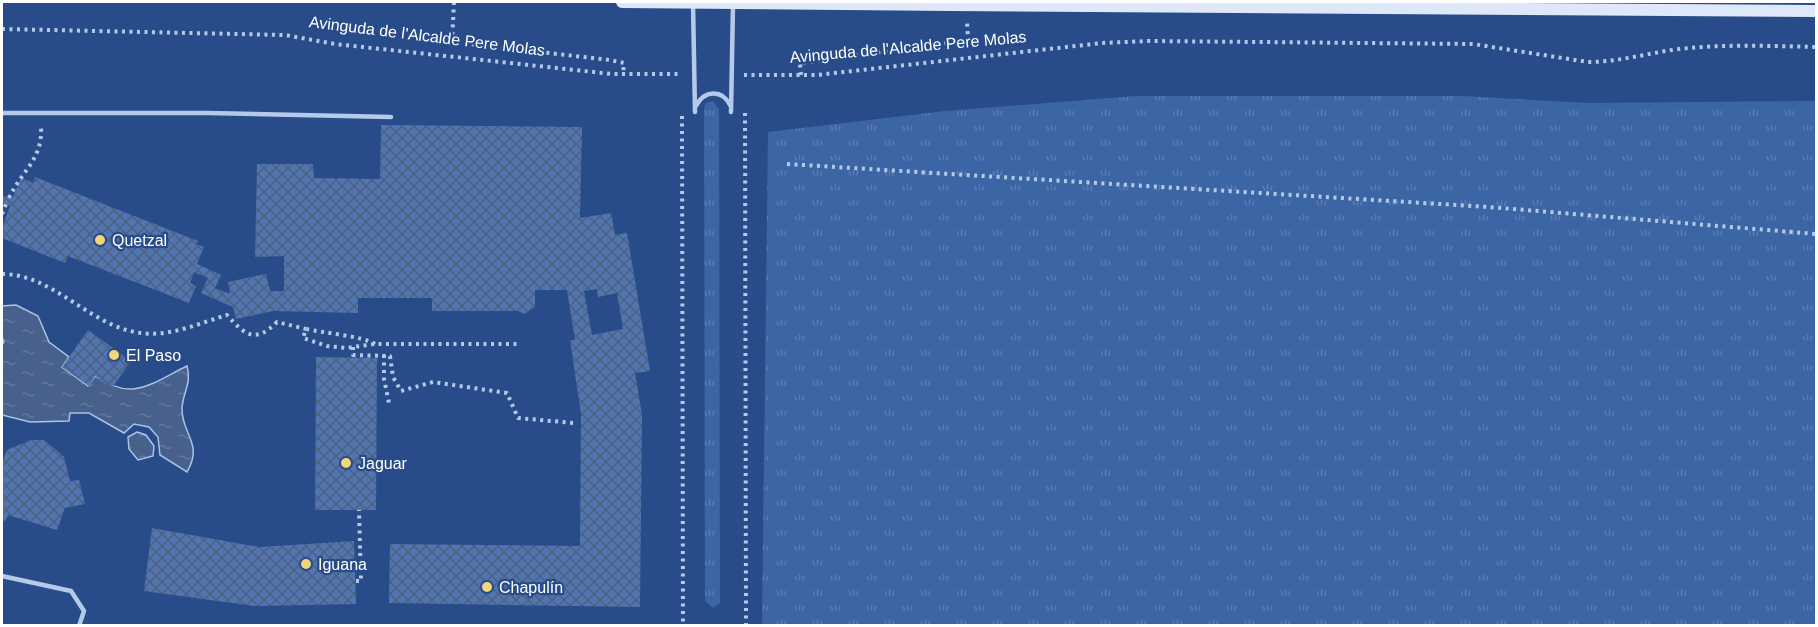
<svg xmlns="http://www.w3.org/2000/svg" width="1818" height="627" font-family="Arial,sans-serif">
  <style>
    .grass { fill: url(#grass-tufts) }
    .water { fill: url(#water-ripples); stroke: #a9c3e9; stroke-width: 1.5 }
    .building { fill: url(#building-cross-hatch); fill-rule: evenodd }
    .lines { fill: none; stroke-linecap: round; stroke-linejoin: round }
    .path { stroke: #b5c9e9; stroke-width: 4; stroke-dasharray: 3 4.5; stroke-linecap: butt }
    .lane { stroke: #b5c9e9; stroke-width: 4.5 }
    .secondary { stroke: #dfe8f8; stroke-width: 12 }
    .secondary-bridge { stroke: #dfe8f8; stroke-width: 12 }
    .poi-dot { fill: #f1d77a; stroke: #274c89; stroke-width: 2 }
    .labels { text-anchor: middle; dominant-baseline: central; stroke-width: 4.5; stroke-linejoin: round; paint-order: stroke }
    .street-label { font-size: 16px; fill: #fff; stroke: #274c89 }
    .poi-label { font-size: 16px; fill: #fff; stroke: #274c89; text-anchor: start }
  </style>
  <defs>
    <pattern id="grass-tufts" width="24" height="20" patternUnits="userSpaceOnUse" patternTransform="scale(1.5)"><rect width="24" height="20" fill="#3c65a5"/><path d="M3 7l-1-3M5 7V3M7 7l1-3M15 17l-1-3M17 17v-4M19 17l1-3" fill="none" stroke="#597cb2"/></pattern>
    <pattern id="water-ripples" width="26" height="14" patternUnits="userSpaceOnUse" patternTransform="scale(1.5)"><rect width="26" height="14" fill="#47608c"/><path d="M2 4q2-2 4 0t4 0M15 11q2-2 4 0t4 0" fill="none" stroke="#63789d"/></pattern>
    <pattern id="building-cross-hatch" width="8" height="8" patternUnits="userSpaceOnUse" patternTransform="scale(1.5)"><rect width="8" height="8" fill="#5075b0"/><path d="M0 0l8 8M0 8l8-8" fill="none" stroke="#4e607e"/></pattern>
  </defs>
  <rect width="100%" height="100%" fill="#274c89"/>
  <path class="grass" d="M 1136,96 L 1462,96 L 1588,103 L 1816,101 L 1816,625 L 762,625 L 768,132 L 945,111 Z
    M 713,101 L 719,109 L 720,603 L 713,608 L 705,601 L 704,108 L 706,103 Z"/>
  <path class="water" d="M 16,305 L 38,316 L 49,342 L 69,357 L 62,367 L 88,386 L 95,376 C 133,402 150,384 187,366 C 192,383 183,392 182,408 C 181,434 204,443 187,472 L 160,455 L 158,437 L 149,427 L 134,424 L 124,433 L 89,413 L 70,413 L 69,421 L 30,422 L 2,415 L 2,345 L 4,342 L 2,337 L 2,306 Z
    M 137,432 L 146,435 L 154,446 L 153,456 L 138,460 L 129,449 L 128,437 Z"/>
  <path class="building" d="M 381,125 L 582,127 L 580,218 L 611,213 L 615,235 L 627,233 L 650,371 L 635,373 L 642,415 L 640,607 L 389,603 L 390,544 L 580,546 L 581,414 L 570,340 L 575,340 L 567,290 L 535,290 L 535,307 L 525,314 L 518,311 L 432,311 L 432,298 L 358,298 L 358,313 L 273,311 L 236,319 L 233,307 L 201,293 L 208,278 L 194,272 L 190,283 L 196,286 L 189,303 L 68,256 L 65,263 L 2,238 L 2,228 L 10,206 L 2,202 L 2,195 L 12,199 L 21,178 L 33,183 L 35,177 L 198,241 L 196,244 L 204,247 L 197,264 L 221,275 L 215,288 L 230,294 L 228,282 L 266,274 L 270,291 L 284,291 L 284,256 L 255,257 L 257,164 L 313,164 L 314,178 L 380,179 ZM 597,289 L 598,297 L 617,293 L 623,329 L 592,335 L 584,291 Z
    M 88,330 L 131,361 L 112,388 L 95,376 L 89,386 L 62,367 Z
    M 316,357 L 377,358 L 376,510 L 315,510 Z
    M 31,440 L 44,440 L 54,448 L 64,457 L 70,481 L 79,480 L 85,504 L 65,508 L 57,530 L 8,515 L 5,522 L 2,520 L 2,463 L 7,450 Z
    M 152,528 L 259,547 L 354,541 L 356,604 L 254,606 L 144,591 Z"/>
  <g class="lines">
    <path class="path" d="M 454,2 L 452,42 L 610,60 L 624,63 L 623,74
      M 2,29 L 285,35 L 335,44 L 612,74 L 682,74
      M 744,75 L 817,75 L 1102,43 L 1150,41 L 1473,44 L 1588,62 C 1619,62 1648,53 1679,49 C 1724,44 1771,46 1816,47
      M 801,75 L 800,63 L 968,40 L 967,21
      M 745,113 L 746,626
      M 682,116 L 683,626
      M 787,164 L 1489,207 L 1816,234
      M 9,198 C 22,170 43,160 41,126
      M 2,214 L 6,204
      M 2,274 C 54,274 90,327 141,333 C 170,337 200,323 227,315 C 245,335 255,344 277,322 L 306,329
      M 375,344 C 362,336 324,333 306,329 L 303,338 L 327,346 L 346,348 L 375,344 L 520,344
      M 353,347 L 353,355 L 390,356 L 393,377 L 401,391 L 433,382 L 507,393 L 518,418 L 574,423
      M 384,355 L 384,379 L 389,403
      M 356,581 L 361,581 L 359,510"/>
    <path class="lane" d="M 693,3 L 695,112
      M 696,106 C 704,90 722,89 730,105
      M 731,112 L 733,4
      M 2,113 L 207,113 L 391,117
      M 2,576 L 71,591 L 84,611 L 79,626"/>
    <path class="secondary" d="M 951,5 L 1816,11"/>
    <path class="secondary-bridge" d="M 622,2 L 951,5"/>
  </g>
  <g class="poi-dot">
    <circle cx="100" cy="240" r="6"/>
    <circle cx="114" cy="355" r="6"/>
    <circle cx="346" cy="463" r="6"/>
    <circle cx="306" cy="564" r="6"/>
    <circle cx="487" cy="587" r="6"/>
  </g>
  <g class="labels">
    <g class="street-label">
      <text transform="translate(427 36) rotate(7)">Avinguda de l'Alcalde Pere Molas</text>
      <text transform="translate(908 47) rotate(-5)">Avinguda de l'Alcalde Pere Molas</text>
    </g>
    <g class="poi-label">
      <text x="112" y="240">Quetzal</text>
      <text x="126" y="355">El Paso</text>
      <text x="358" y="463">Jaguar</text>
      <text x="318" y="564">Iguana</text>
      <text x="499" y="587">Chapulín</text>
    </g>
  </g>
  <rect width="1818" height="627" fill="none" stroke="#ffffff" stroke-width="6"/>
</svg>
